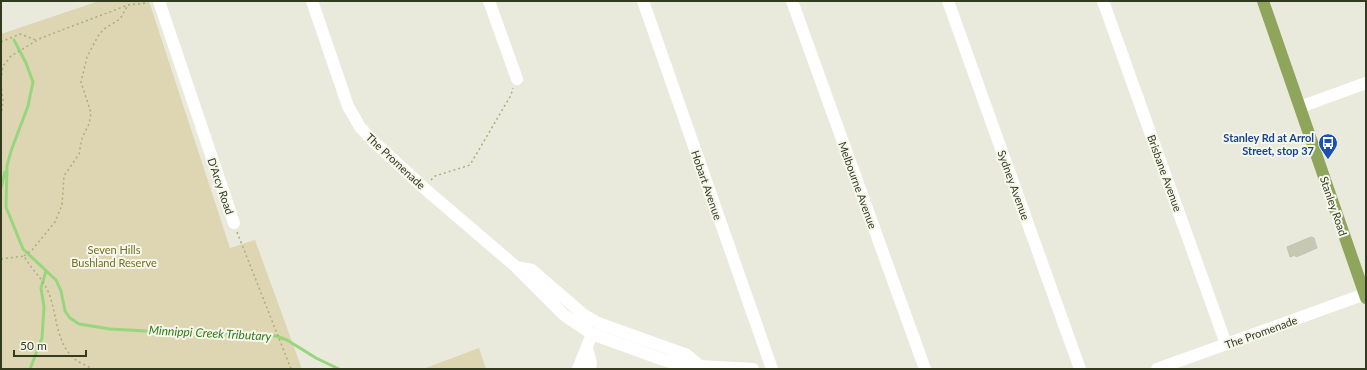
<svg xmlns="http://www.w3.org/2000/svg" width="1367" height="370" font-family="Lato,sans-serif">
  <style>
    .green { fill: #ded6b2 }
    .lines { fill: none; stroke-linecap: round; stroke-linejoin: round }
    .stream { stroke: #97d67d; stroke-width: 3 }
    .building { fill: #c6c8b4; stroke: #c1c4ae }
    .path { stroke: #a4b179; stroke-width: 1.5; stroke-dasharray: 2 3; stroke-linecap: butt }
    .minor { stroke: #fff; stroke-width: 12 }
    .major { stroke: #8fa55c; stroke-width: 12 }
    .labels { text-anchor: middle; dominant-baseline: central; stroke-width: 4; stroke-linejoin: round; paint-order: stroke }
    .transit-label { font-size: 11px; font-weight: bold; fill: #164399; stroke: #f6f7ed; text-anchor: end }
    .street-label { font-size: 11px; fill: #323b1d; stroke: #f6f7ed }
    .park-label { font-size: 11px; fill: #757023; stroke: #f6f7ed }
    .water-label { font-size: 12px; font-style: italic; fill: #307b12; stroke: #f6f7ed }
  </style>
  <rect width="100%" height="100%" fill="#e9eadc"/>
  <path class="green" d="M 99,1 L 149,1 L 230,248 L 255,240 L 302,369 L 1,369 L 1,34 Z
    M 479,348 L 486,369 L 423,369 Z"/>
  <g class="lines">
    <path class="stream" d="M 14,40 L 26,63 L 33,82 L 28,106 L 11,151 L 7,166 L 6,207 L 23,249 L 56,280 L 61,291 L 65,311 L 70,318 L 79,324 L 110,329 L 181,333 L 242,333 L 276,336 L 287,340 L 316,358 L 339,369
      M 1,188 L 5,172
      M 30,369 L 42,338 L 44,307 L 41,288 L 46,271"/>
  </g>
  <path class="building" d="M 1311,237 L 1314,238 L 1317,248 L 1296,257 L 1295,255 L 1290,257 L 1287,247 Z"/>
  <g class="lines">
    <path class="path" d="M 1,42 L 20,34 L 36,40
      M 1,80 L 3,66 L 11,56 L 41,38 L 128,5 L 148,3
      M 1,84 L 3,100 L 1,117
      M 431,180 L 435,176 L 470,165 L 511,95 L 513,88
      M 237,232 L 291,369
      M 24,256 L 32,250 L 55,222 L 62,205 L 64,176 L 79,154 L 82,138 L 89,124 L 91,113 L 81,82 L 87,57 L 98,36 L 104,29 L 120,19 L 128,5
      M 1,259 L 24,256 C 31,269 41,277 47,289 C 58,312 54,343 76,360 C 81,364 87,365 92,369"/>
    <path class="minor" d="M 159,1 L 234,223
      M 312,1 L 348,106 L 360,127 L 373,141 L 424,188 L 515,266 L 564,315 L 592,334 L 664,360 L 681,365 L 753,369
      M 489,1 L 517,79
      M 643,1 L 772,369
      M 792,1 L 925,369
      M 948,1 L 1080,369
      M 1103,1 L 1226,344
      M 1300,107 L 1366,83
      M 516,267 L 532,270 L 584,315 L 598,323 L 687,355 L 700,366
      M 587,348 L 591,363 L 590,369
      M 578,369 L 592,334
      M 1157,369 L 1365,294"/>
    <path class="major" d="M 1263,1 L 1366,298"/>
  </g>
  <defs>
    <symbol id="bus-pin" viewBox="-11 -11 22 30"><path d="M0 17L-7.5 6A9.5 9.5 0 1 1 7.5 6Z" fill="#1a4fb4" stroke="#f6f7ed"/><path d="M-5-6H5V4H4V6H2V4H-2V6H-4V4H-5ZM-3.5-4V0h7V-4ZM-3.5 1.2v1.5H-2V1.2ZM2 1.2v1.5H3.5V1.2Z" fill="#fff"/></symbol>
  </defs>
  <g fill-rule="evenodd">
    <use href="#bus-pin" x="1317" y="132" width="22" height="30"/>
  </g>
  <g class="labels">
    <g class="transit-label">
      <text x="1314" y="137">Stanley Rd at Arrol<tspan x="1314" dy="13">Street, stop 37</tspan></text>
    </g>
    <g class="street-label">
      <text transform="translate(396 161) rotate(43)">The Promenade</text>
      <text transform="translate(1165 173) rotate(70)">Brisbane Avenue</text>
      <text transform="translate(707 185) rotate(71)">Hobart Avenue</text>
      <text transform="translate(858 185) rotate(70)">Melbourne Avenue</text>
      <text transform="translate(1014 185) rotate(70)">Sydney Avenue</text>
      <text transform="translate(221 186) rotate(71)">D'Arcy Road</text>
      <text transform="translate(1334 206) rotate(71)">Stanley Road</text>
      <text transform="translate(1261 332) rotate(-20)">The Promenade</text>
    </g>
    <g class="park-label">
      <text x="114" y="249">Seven Hills<tspan x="114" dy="13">Bushland Reserve</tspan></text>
    </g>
    <g class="water-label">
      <text transform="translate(210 333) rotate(3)">Minnippi Creek Tributary</text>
    </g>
  </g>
  <rect width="1367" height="370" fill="none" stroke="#323b1d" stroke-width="4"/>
  <path d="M14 350v6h72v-6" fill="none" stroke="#323b1d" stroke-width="2"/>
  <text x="20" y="350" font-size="12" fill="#323b1d" stroke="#f6f7ed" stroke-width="3" paint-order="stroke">50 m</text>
</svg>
